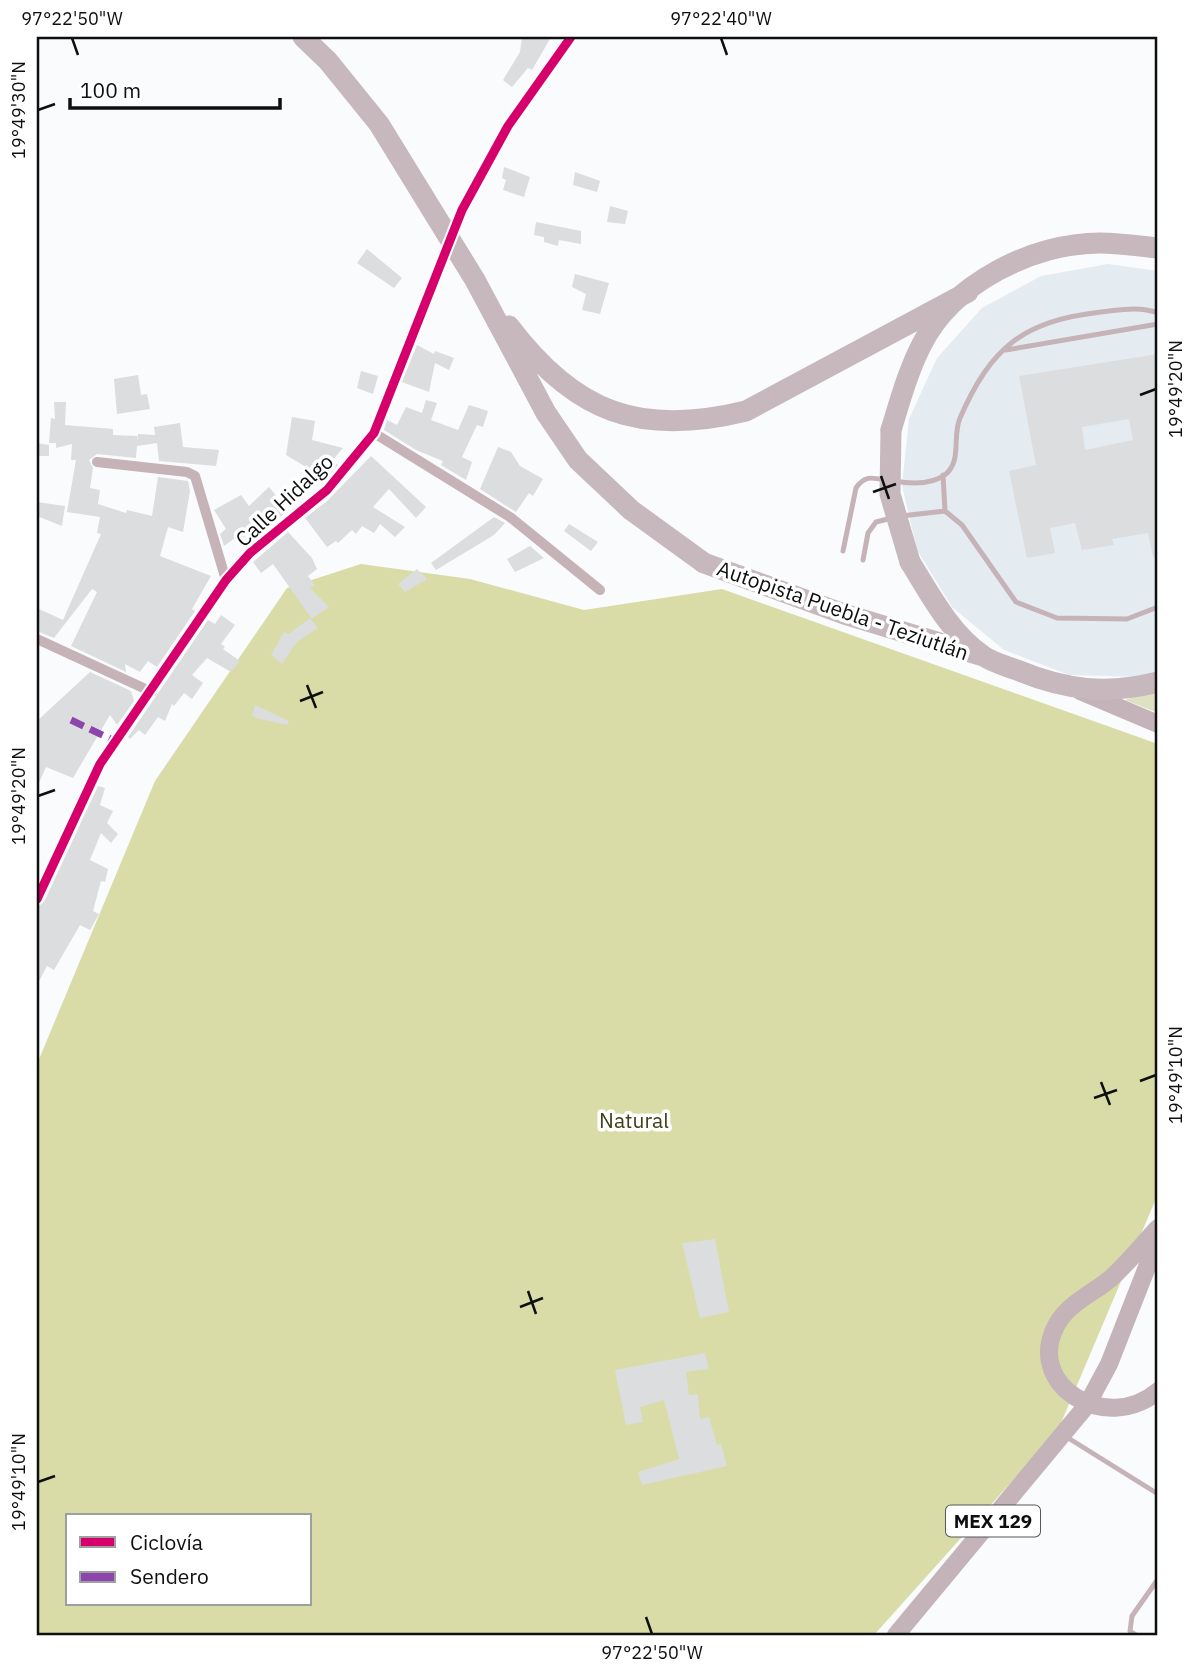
<svg xmlns="http://www.w3.org/2000/svg" width="1195" height="1672" font-family="'IBM Plex Sans',sans-serif">
  <style>
    .built { fill: #e4ecf2 }
    .green { fill: #dfe2c2 }
    .forest { fill: #d9dca6; fill-rule: evenodd }
    .building { fill: #dbddde; fill-rule: evenodd }
    .lines { fill: none; stroke-linecap: round; stroke-linejoin: round }
    .street-tunnel { stroke: #d6d8d9; stroke-width: 10; stroke-dasharray: 10 5; stroke-linecap: butt }
    .lane { stroke: #c6b3b7; stroke-width: 5 }
    .street { stroke: #c6b3b7; stroke-width: 10 }
    .primary { stroke: #c4b3b8; stroke-width: 18 }
    .highway { stroke: #c6b8bc; stroke-width: 21 }
    .highway-bridge { stroke: #c6b8bc; stroke-width: 21 }
    .quiet { stroke: #8e44ad; stroke-width: 7; stroke-dasharray: 14 7; stroke-linecap: butt }
    .cycleway-casing { stroke: #fff; stroke-width: 13 }
    .cycleway { stroke: #d6006c; stroke-width: 9 }
    .ticks { fill: none; stroke: #0d0f10; stroke-width: 2.5 }
    .labels { text-anchor: middle; dominant-baseline: central; stroke-width: 7; stroke-linejoin: round; paint-order: stroke }
    .shield { fill: #fff; stroke: #565758; stroke-width: 2 }
    .shield-label { font-size: 19px; font-weight: bold; fill: #0d0f10 }
    .street-label { font-size: 21px; fill: #0d0f10; stroke: #fff }
    .park-label { font-size: 21px; fill: #404118; stroke: #fff }
    .neatline { fill: none; stroke: #0d0f10; stroke-width: 2.5 }
    .ticks-label { font-size: 18px; text-anchor: middle; fill: #0d0f10 }
  </style>
  <rect width="100%" height="100%" fill="#f9fbfd"/>
  <path class="built" d="M 1108,264 L 1158,271 L 1158,671 L 1139,677 L 1069,675 L 1004,650 L 952,607 L 917,550 L 902,485 L 909,419 L 937,358 L 982,308 L 1041,276 Z"/>
  <path class="green" d="M 1158,689 L 1158,713 L 1125,700 Z"/>
  <path class="forest" d="M 361,564 L 470,579 L 584,610 L 722,589 L 1158,744 L 1158,1194 L 1058,1430 L 874,1635 L 37,1635 L 37,1064 L 155,781 L 287,588 ZM 68,1516 L 310,1516 L 310,1604 L 68,1604 Z"/>
  <path class="building" d="M 522,37 L 551,37 L 532,70 L 528,68 L 512,87 L 503,80 L 520,52 Z
    M 504,167 L 530,177 L 524,197 L 503,190 L 506,180 L 502,178 Z
    M 575,172 L 600,181 L 597,192 L 573,185 Z
    M 610,206 L 628,211 L 625,224 L 607,222 Z
    M 536,222 L 581,231 L 581,244 L 559,240 L 558,246 L 544,242 L 544,237 L 534,235 Z
    M 367,249 L 402,278 L 394,288 L 357,263 Z
    M 575,274 L 609,283 L 600,314 L 582,310 L 586,294 L 572,287 Z
    M 417,345 L 434,354 L 435,351 L 454,358 L 449,370 L 435,363 L 429,392 L 402,382 Z
    M 1158,354 L 1158,557 L 1153,557 L 1148,533 L 1112,539 L 1114,545 L 1082,550 L 1075,523 L 1050,528 L 1055,553 L 1027,558 L 1009,471 L 1036,465 L 1019,376 ZM 1129,419 L 1133,440 L 1085,450 L 1082,427 Z
    M 361,371 L 378,376 L 373,394 L 357,388 Z
    M 138,375 L 141,395 L 147,394 L 150,409 L 117,414 L 114,379 Z
    M 426,400 L 437,403 L 431,420 L 458,430 L 469,405 L 488,411 L 483,427 L 477,425 L 462,457 L 472,462 L 466,480 L 441,465 L 443,461 L 416,450 L 384,430 L 387,420 L 397,425 L 406,407 L 422,413 Z
    M 54,402 L 66,402 L 65,425 L 113,429 L 113,435 L 137,436 L 137,441 L 138,434 L 155,435 L 154,427 L 180,423 L 183,447 L 219,450 L 216,466 L 159,461 L 157,443 L 137,446 L 136,458 L 97,454 L 89,460 L 93,468 L 90,488 L 100,490 L 98,504 L 126,513 L 127,510 L 152,516 L 158,477 L 188,481 L 190,491 L 183,532 L 168,527 L 160,556 L 211,576 L 192,609 L 195,611 L 157,667 L 148,661 L 140,672 L 125,664 L 126,672 L 71,646 L 97,592 L 92,589 L 54,638 L 37,631 L 37,608 L 63,620 L 101,534 L 97,533 L 100,517 L 67,512 L 76,460 L 71,460 L 72,444 L 56,448 L 56,443 L 49,443 L 51,418 L 55,419 Z
    M 292,417 L 315,421 L 312,440 L 343,448 L 332,461 L 338,465 L 326,479 L 286,455 Z
    M 37,443 L 49,445 L 49,456 L 37,456 Z
    M 498,447 L 511,452 L 520,466 L 543,479 L 533,496 L 529,493 L 516,512 L 480,489 Z
    M 371,456 L 426,507 L 416,518 L 389,489 L 373,507 L 405,527 L 395,537 L 380,524 L 374,533 L 362,526 L 356,534 L 352,530 L 338,543 L 336,541 L 327,547 L 305,518 L 326,502 Z
    M 269,487 L 288,510 L 259,535 L 255,529 L 238,542 L 235,538 L 224,546 L 220,534 L 226,529 L 214,510 L 241,495 L 249,506 Z
    M 37,502 L 65,506 L 62,526 L 37,516 Z
    M 494,517 L 505,523 L 494,535 L 436,570 L 431,563 Z
    M 569,524 L 598,542 L 591,551 L 564,531 Z
    M 288,532 L 312,558 L 317,569 L 308,576 L 315,585 L 310,588 L 329,607 L 312,619 L 273,564 L 261,573 L 253,562 Z
    M 530,546 L 544,558 L 515,572 L 507,559 Z
    M 417,569 L 427,579 L 405,592 L 398,584 Z
    M 221,615 L 235,625 L 221,644 L 225,647 L 223,649 L 240,661 L 231,672 L 207,658 L 192,675 L 203,683 L 192,699 L 184,693 L 174,706 L 172,704 L 165,721 L 158,717 L 145,735 L 139,730 L 130,739 L 128,737 L 208,620 L 215,624 Z
    M 310,618 L 318,628 L 297,642 L 282,664 L 271,655 L 284,632 L 289,634 Z
    M 90,672 L 131,691 L 134,701 L 117,725 L 110,715 L 73,778 L 46,767 L 37,787 L 37,721 Z
    M 255,705 L 289,721 L 287,725 L 256,718 L 252,715 Z
    M 98,786 L 105,788 L 100,805 L 113,811 L 107,823 L 118,834 L 111,843 L 101,833 L 90,860 L 108,869 L 105,882 L 101,881 L 93,911 L 99,914 L 90,930 L 80,925 L 54,970 L 47,966 L 37,985 L 37,907 L 44,902 Z
    M 715,1239 L 729,1312 L 700,1318 L 682,1243 Z
    M 705,1353 L 709,1369 L 686,1372 L 689,1395 L 698,1394 L 700,1419 L 709,1417 L 717,1445 L 721,1444 L 727,1466 L 642,1485 L 638,1472 L 679,1459 L 664,1400 L 640,1407 L 643,1422 L 626,1425 L 615,1370 Z"/>
  <g class="lines">
    <path class="street-tunnel" d="M 449,241 L 462,210"/>
    <path class="lane" d="M 1006,350 L 1158,324
      M 943,475 L 945,511
      M 894,481 C 911,484 932,485 946,474 C 962,460 952,436 960,418 C 991,347 1023,321 1101,312 C 1121,310 1138,306 1158,313
      M 901,516 L 945,511 L 962,525 L 1016,602 L 1057,618 L 1127,619 L 1158,607
      M 843,551 L 856,488 C 864,476 871,477 884,480
      M 863,560 L 868,533 L 876,522 L 892,518
      M 1065,1436 L 1158,1494
      M 1136,1635 L 1130,1631 L 1132,1616 L 1158,1579"/>
    <path class="street" d="M 462,210 L 508,126 L 571,37
      M 374,433 L 510,517 L 600,590
      M 97,462 L 187,472 L 195,476 L 226,580
      M 37,639 L 152,692
      M 37,899 L 100,764 L 226,580 L 250,553 L 327,490 L 374,433 L 443,256"/>
    <path class="primary" d="M 1080,691 L 1158,724
      M 1158,1228 C 1142,1245 1127,1264 1110,1279 C 1092,1294 1069,1303 1057,1324 C 1023,1385 1106,1435 1158,1391
      M 896,1635 L 1087,1405 L 1109,1364 L 1158,1239"/>
    <path class="highway" d="M 303,37 L 328,61 L 379,124 L 475,280 L 546,413 L 578,460 L 631,510 L 704,563 L 844,614 L 983,656
      M 509,326 C 575,413 640,437 746,411 L 968,292
      M 891,430 C 900,401 908,371 922,344 C 953,283 1033,243 1100,243 C 1119,243 1139,246 1158,248
      M 910,562 C 930,594 950,633 982,655 C 991,662 1006,666 1017,670 C 1065,690 1107,695 1158,682"/>
    <path class="highway-bridge" d="M 891,430 L 890,494 L 910,562"/>
    <path class="quiet" d="M 71,720 L 117,742"/>
    <defs>
      <path id="cycleway" d="M 37,899 L 100,764 L 226,580 L 250,553 L 327,490 L 374,433 L 462,210 L 508,126 L 571,37"/>
    </defs>
    <use href="#cycleway" class="cycleway-casing"/>
    <use href="#cycleway" class="cycleway"/>
  </g>
  <path class="ticks" d="M 72,38 L 78,55M 721,38 L 727,55M 38,110 L 55,104M 1140,395 L 1156,389M 881,476 L 889,499M 873,492 L 896,484M 307,685 L 316,708M 300,701 L 323,692M 38,796 L 55,790M 1140,1081 L 1156,1075M 1101,1082 L 1110,1105M 1094,1098 L 1117,1090M 528,1291 L 536,1314M 520,1307 L 543,1298M 38,1482 L 55,1476M 646,1617 L 652,1634"/>
  <g class="labels">
    <rect class="shield" x="946" y="1505.5" width="94" height="31" rx="5"/>
    <g class="shield-label">
      <text x="993" y="1521">MEX 129</text>
    </g>
    <g class="street-label">
      <text transform="translate(284 500) rotate(-43)">Calle Hidalgo</text>
      <text transform="translate(843 610) rotate(19)">Autopista Puebla - Teziutlán</text>
    </g>
    <g class="park-label">
      <text x="634" y="1120">Natural</text>
    </g>
  </g>
  <rect width="1195" height="1672" fill="none" stroke="#ffffff" stroke-width="77"/>
  <rect x="66" y="1514" width="245" height="91" fill="#ffffff" stroke="#9e9f9f" stroke-width="2"/>
  <rect x="80" y="1537" width="35" height="10" fill="#d6006c" stroke="#9e9f9f" stroke-width="2"/>
  <text x="130" y="1550" font-size="21" fill="#0d0f10">Ciclovía</text>
  <rect x="80" y="1572" width="35" height="10" fill="#8e44ad" stroke="#9e9f9f" stroke-width="2"/>
  <text x="130" y="1584" font-size="21" fill="#0d0f10">Sendero</text>
  <path d="M70 98v10h210v-10" fill="none" stroke="#0d0f10" stroke-width="3.5"/>
  <text x="80" y="98" font-size="21" fill="#0d0f10" stroke="#ffffff" stroke-width="5" paint-order="stroke">100 m</text>
  <rect x="38" y="38" width="1118" height="1596" class="neatline"/>
  <g class="ticks-label">
    <text x="72" y="25">97°22'50"W</text>
    <text x="721" y="25">97°22'40"W</text>
    <text transform="translate(19 110) rotate(-90)" y="6">19°49'30"N</text>
    <text transform="translate(1176 389) rotate(-90)" y="6">19°49'20"N</text>
    <text transform="translate(19 796) rotate(-90)" y="6">19°49'20"N</text>
    <text transform="translate(1176 1075) rotate(-90)" y="6">19°49'10"N</text>
    <text transform="translate(19 1482) rotate(-90)" y="6">19°49'10"N</text>
    <text x="652" y="1659">97°22'50"W</text>
  </g>
</svg>
